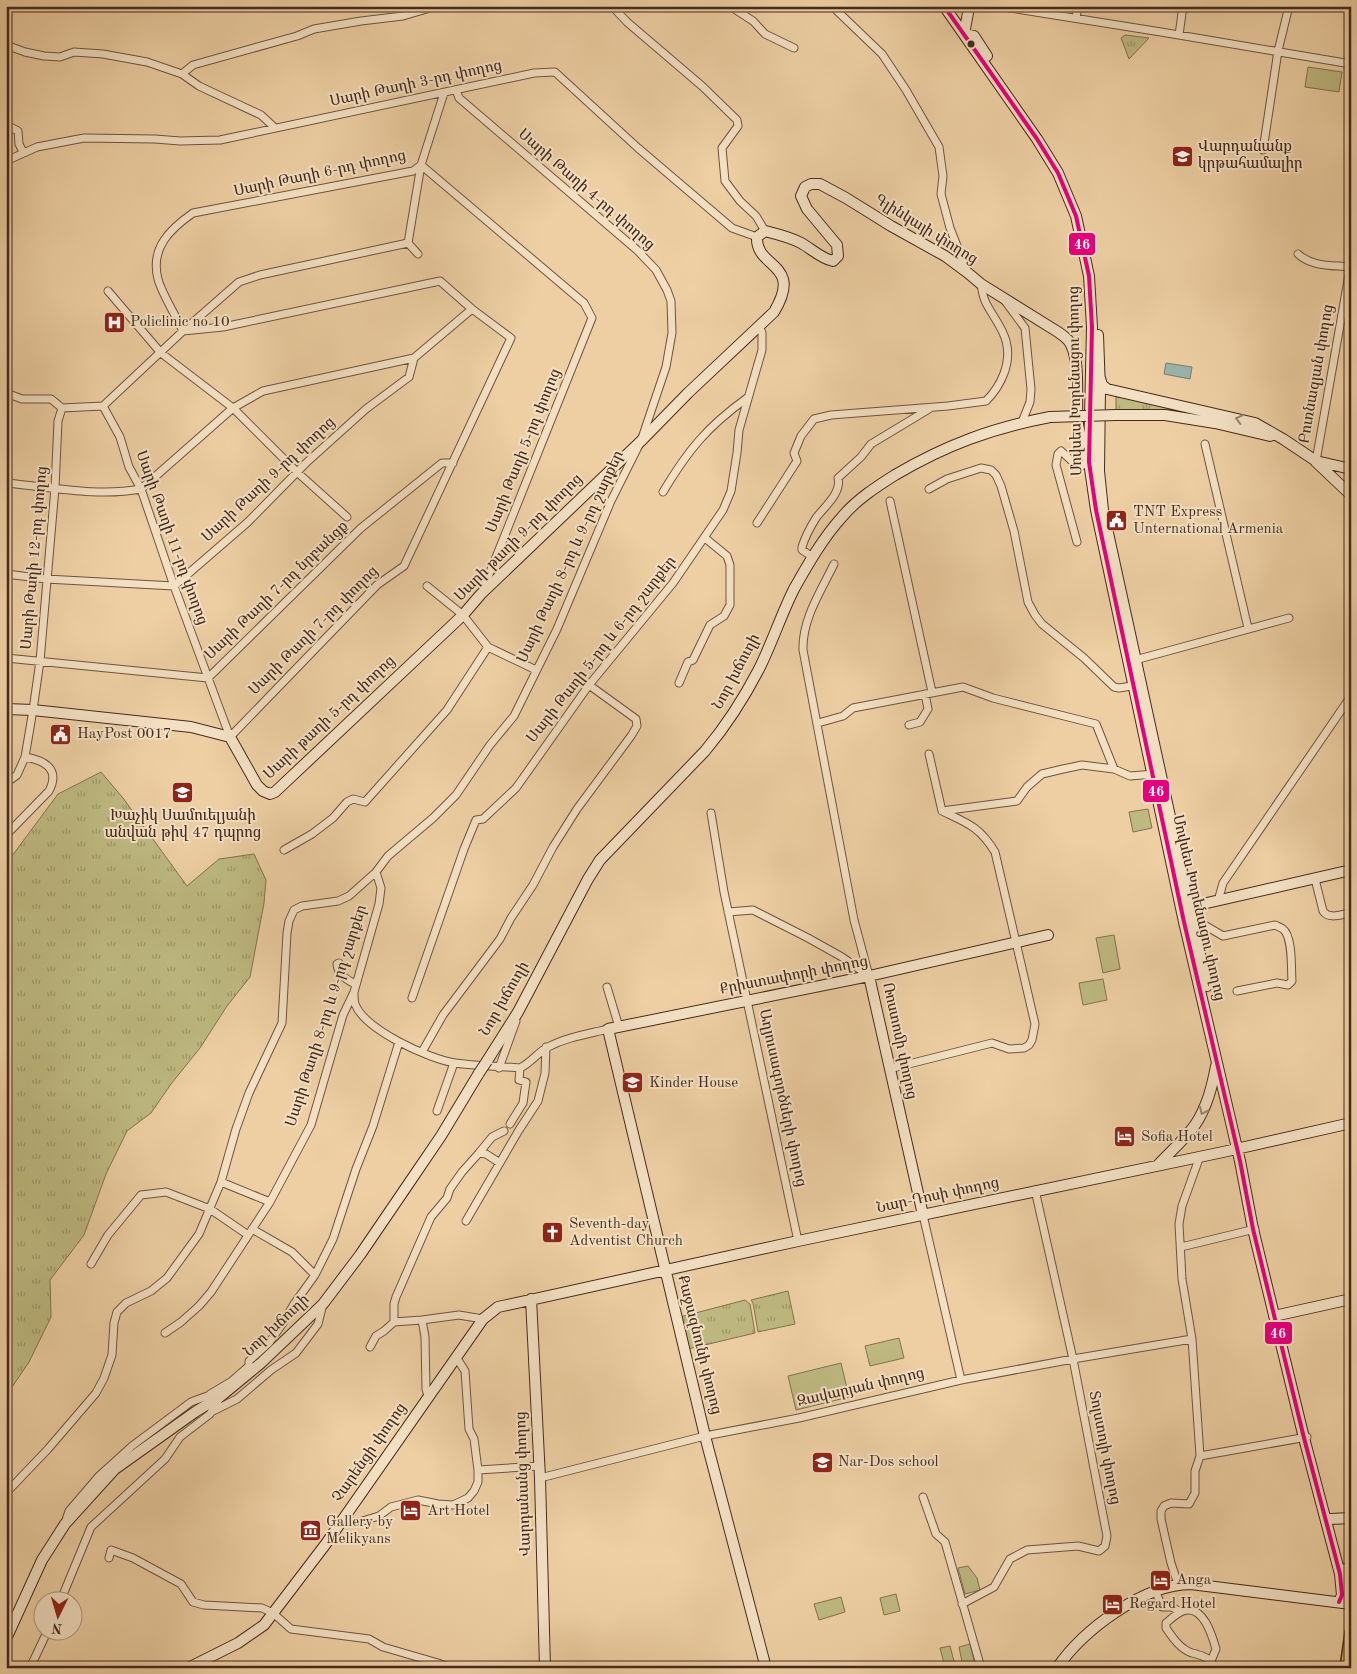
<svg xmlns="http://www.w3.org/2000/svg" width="1357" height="1674" font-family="'Old Standard TT','Noto Serif Armenian',serif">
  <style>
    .grass { fill: url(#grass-tufts); stroke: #827250 }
    .park { fill: #beb981; stroke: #827250 }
    .water { fill: #9ab5ab; stroke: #787d73 }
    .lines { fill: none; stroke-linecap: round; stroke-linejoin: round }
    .street-casing { stroke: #70533f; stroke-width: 9 }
    .secondary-casing { stroke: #462a1e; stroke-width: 12 }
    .primary-casing { stroke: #462a1e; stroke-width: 14 }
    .street { stroke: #f3e0c3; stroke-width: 7 }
    .secondary { stroke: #f3e0c3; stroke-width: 10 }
    .primary { stroke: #e6b872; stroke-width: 11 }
    .secondary-bridge-casing { stroke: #462a1e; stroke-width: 12; stroke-linecap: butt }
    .secondary-bridge { stroke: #f3e0c3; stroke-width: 10 }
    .bus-1-casing { stroke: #f3e0c3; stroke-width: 8 }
    .bus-1 { stroke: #e5007d; stroke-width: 4 }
    .oneway { stroke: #9c8570 }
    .bus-dot { fill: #462a1e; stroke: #f3e0c3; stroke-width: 2 }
    .labels { text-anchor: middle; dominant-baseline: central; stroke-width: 4; stroke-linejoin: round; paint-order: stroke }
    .street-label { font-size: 15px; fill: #462a1e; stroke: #f3e0c3 }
    .poi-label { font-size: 15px; fill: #462a1e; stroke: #f3e0c3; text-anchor: start }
    .line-badge { stroke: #f3e0c3; stroke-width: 2 }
    .badge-label { font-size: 14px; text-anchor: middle; font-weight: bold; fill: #fff }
  </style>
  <defs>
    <pattern id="grass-tufts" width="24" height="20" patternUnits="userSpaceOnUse" patternTransform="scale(1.25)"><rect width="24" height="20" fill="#beb981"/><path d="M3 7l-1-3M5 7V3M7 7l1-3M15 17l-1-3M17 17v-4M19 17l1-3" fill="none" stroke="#9c9769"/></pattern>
  </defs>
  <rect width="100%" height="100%" fill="#edcfa3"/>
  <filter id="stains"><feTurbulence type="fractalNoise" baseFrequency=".004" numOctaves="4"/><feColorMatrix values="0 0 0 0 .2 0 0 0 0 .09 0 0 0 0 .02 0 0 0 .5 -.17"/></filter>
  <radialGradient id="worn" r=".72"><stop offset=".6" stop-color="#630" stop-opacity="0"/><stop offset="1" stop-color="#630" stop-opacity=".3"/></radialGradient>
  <path class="grass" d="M 1125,35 L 1149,38 L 1129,59 L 1121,38 Z
    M 1116,397 L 1121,397 L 1233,423 L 1116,410 Z
    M 101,772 L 123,798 L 187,886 L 219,859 L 254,854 L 266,880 L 264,903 L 250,977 L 227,1006 L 200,1048 L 171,1084 L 151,1113 L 127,1131 L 106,1174 L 84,1235 L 50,1280 L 51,1317 L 29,1362 L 6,1396 L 6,864 L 58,794 Z
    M 788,1291 L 795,1324 L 758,1332 L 753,1303 L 751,1300 Z
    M 745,1300 L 750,1304 L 755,1333 L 688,1349 L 680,1317 Z"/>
  <path class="park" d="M 1308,67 L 1342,72 L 1339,92 L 1305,87 Z
    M 1148,809 L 1152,828 L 1133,832 L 1129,812 Z
    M 1114,935 L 1120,969 L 1103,973 L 1096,938 Z
    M 1103,979 L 1107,1000 L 1083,1005 L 1079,983 Z
    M 899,1338 L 904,1358 L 870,1366 L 865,1346 Z
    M 841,1363 L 849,1397 L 796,1410 L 788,1376 Z
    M 968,1566 L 977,1578 L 980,1590 L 965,1594 L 958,1568 Z
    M 896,1594 L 900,1611 L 884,1615 L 880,1598 Z
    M 841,1597 L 845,1612 L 819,1620 L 814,1604 Z
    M 970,1644 L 975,1664 L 963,1667 L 959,1647 Z
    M 950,1646 L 955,1665 L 945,1667 L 940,1648 Z"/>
  <path class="water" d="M 1166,363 L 1192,367 L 1190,379 L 1164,374 Z"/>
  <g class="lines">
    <defs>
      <path id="street" d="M 226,6 L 243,7
        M 612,6 L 627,22 L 702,86 L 737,120 L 738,126 L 722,148 L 725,181 L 740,201 L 756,216 L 765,231
        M 730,6 L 753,21 L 765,34 L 794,48
        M 830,6 L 833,7 L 882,54 L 906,90 L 939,147 L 943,176 L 941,194 L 950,228 L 967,271
        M 998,6 L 1161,32 L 1351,64
        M 1076,18 L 1078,6
        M 1179,35 L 1183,6
        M 6,45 L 25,52 L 44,56 L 60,57 L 74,52 L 103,54 L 147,62 L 182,74 L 199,86 L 261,115 L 274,127
        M 182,74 L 193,65 L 297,36 L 314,29 L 361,21 L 403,16 L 437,6
        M 6,125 L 18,131 L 19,144 L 23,152
        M 1263,150 L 1278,51 L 1289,6
        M 6,161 L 37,147 L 84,138 L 155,139 L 180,141 L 220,140 L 534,73 L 555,72 L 638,148 L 732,228 L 757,237
        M 408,243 L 421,165 L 444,93
        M 408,243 L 418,254
        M 1298,254 C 1312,267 1332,265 1350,267
        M 108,291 L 161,353 L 233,408 L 298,473 L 347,517
        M 1005,301 L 1025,328 L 1031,389 L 1030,402 L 1022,422
        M 6,393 L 22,399 L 51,399 L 62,408 L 103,406
        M 103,406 L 120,437 L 129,467 L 141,489 L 174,586 L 230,737 L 377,585 L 404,566 L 511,338 L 472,309 L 440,281 L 223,327 L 183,331 C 177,318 161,292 158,279 C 150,248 170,229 193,213 L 413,171 L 421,165 L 584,303 L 592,318 L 482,592
        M 103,406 L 183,331 L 239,282 L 260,275 L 408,243
        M 1205,444 L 1248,628
        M 1316,461 L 1351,263
        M 6,483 C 51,487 97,497 141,489 L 233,408 L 263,391 L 414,358
        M 929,489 L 947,479 L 981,468 L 991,470 L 996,475 L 1001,486 L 1014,531 L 1028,602 L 1035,615 L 1042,624 L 1084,658 L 1114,687 L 1119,688 L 1138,685
        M 663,492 C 688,450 707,427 747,398
        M 890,501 L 932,692
        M 757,523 L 797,461 L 794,453 L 801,436 L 814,419 L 831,415 L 948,406 L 986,401 C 1001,386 1012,363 1006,341 C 1003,328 992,315 986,303 C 983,297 982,291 981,284
        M 1077,542 L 1056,465 L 1058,454 L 1061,451 L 1075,464 L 1081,466 L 1089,462
        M 813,557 L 802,550 L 802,547 C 805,537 811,526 816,518 C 824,507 842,493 838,478 L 861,457 L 871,444 L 929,409
        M 834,564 C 821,591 802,619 803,650 L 854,920 L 869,976
        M 6,574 L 46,579 L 174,586 L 248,522 L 306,463 L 366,409 L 409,377 L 414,358 L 472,309
        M 427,586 L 463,615 L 488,647 L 536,670
        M 6,658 L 208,678 L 361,528 L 442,463 L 453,463
        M 1135,660 L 1289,618
        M 679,683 L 688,662 L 693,660 L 710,625 L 724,616 L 730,605 L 730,565 L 727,556 L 705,538
        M 818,723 L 843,716 L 853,708 L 963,687 L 993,698 L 1096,724 L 1114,769
        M 909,725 L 920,722 L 928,709 L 925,694
        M 6,783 L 17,775 L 25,757 L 33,710 L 40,661 L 55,488 L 58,421 L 62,408
        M 942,811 L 1017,801 L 1027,787 L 1042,774 L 1063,769 L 1082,765 L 1114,769 L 1130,776 L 1155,774
        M 711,813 L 724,892 L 798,1241
        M 6,835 L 49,791 C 61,768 43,760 25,757
        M 284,850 L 312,834 L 333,818 L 347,802 L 353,799 L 365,802 L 447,710 L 488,647
        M 1315,879 L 1323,911 C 1329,920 1342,914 1351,913
        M 1218,901 L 1223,883 L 1351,696
        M 728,912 L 753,910 L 808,938 L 842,957 L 869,976
        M 1194,924 L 1206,926 L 1223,936 L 1275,925 C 1277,926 1280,927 1283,929 C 1293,937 1291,969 1292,981 L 1288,985 L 1277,983 L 1237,991
        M 339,963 L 337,964 C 338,975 346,979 355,984
        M 607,987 L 619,1027
        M 354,992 C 354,996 354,1001 355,1004 C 365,1030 429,1059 455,1063 C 477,1066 499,1066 520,1068 C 531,1063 538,1052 548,1047 C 567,1037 588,1034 608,1029
        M 412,998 L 464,849 L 476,820 L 483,819 L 516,788 L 589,685 L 673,583 L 723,510 L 731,491 L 737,453 L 739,430 L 762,350 L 762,333 L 759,326
        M 422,1052 L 443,1015 L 500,939 L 511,918 L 533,885 L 553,847 L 577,809 L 631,736 L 637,726 L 636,719 L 589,685
        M 499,1068 L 516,1021
        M 889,1069 L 992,1043 L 1009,1049 L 1024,1048 L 1029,1045 L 1032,1040 L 1035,1024 L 995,852 C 979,826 967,823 942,811 L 929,754
        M 437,1111 L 454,1063
        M 510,1124 L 523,1103 L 526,1082 L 519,1080 L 520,1068
        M 479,1153 L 492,1137 L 504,1131
        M 221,1182 L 270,1202
        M 923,1215 L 961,1380
        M 466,1221 L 519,1130 L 538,1101 L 545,1073 L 546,1047
        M 252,1229 L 292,1252 L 315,1275
        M 1181,1247 L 1255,1229
        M 91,1264 L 108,1235 L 141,1195 L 166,1192 L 179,1197 L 210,1209 L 248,1235
        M 422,1320 L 425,1337 L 426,1389 L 428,1396
        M 394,1322 L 394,1304 L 396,1297 L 431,1217 L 447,1198 L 450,1189 L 462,1172 L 479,1153 L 486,1154 L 500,1163
        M 165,1333 L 181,1322 L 199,1306 L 211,1292 L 270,1202 L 311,1125 L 343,1015 L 354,992 L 379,904 L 381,888 L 376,872
        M 370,1347 L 376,1336 L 384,1331 L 394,1322 L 422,1320 L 459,1315 L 483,1319
        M 249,1373 L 249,1361 L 269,1343 L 283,1323 L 294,1304 L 315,1275 L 333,1239 L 356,1169 L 373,1126 L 399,1042
        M 210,1394 L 232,1381 L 248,1367
        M 213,1411 L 237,1399 L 271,1370 L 296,1353 L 318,1324 L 323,1304
        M 1200,1456 L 1307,1437
        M 478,1470 L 539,1466
        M 540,1478 L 705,1436 L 799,1418 L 961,1380 L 1073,1359 L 1192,1339
        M 6,1493 L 48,1449 L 96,1393 L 104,1378 L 112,1355 L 114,1323 L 117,1312 L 126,1303 L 151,1291 L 167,1278 L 199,1234 L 221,1182 L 236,1129 L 249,1093 L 282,1023 L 287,933 L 289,921 L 294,910 L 302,906 L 338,901 L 349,896 L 376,872 L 388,856 L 433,818 L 456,795 L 490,745 L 514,716 L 557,629 L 611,501 L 641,441 L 666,367 L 672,333 L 671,301 L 667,290 L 656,270 L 637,250 L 459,98 L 456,90
        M 923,1497 L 936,1534 L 945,1542 L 981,1668
        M 344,1517 L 351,1522 L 359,1522 L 379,1516 L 391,1507 L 418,1500 L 438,1504 L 453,1505 L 468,1498 L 474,1491 L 478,1482 L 478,1470 L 474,1439 L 469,1429 L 465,1371 L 456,1357
        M 109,1558 L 111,1550 L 133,1558 L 181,1584 L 193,1602 L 204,1605 L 262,1608 L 273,1613 L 291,1629 L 369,1639 L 383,1647 L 438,1663 L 450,1668
        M 1178,1584 L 1171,1563 L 1161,1519 L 1161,1511 L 1164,1506 L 1171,1503 L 1189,1504 L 1195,1493 L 1195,1471 L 1200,1456 L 1192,1339 L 1182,1279 L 1179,1224 L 1182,1206 L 1200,1156
        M 1155,1590 L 1162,1607 L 1172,1607 L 1180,1612
        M 60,1602 L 91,1527 L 165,1459 L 180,1437 L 210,1414 L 221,1396 L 210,1395 L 191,1402 L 132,1446 L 99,1476 L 69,1511 L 66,1520
        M 962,1604 L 994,1587 L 1010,1559 L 1027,1550 L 1078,1546 L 1099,1551 L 1105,1546 L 1107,1536 L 1073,1359 L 1035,1190
        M 1211,1661 L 1216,1649 C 1212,1635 1203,1604 1183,1611 C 1177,1613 1171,1619 1166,1623 L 1166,1628 C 1173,1638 1180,1649 1192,1653 C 1200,1655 1204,1656 1211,1661 L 1211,1668
        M 30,1668 L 47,1632"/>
      <path id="secondary" d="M 944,6 L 1037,139 L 1058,173 L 1076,216 L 1089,276 L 1092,327 L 1089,462 L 1096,510 L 1184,922 L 1240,1161 L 1253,1229 L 1304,1438 L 1340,1574 L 1342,1595 L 1339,1602
        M 964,34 L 974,36 L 987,56
        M 964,34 L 968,13 L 966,6
        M 1098,335 L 1100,390 L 1099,471 L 1103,510 L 1207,986
        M 1100,378 L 1102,385 L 1107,389 L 1255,423 L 1283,439 L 1316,461 L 1351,469
        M 1116,415 L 1165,415 L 1215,423 L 1270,436
        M 1316,462 L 1351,495
        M 6,709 L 33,710 L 191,727 L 230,737 L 257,785 L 263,791 L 270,794 L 275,792 L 463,615 L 481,594 L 641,441 L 688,393 L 774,312 C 804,262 755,269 757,237 L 765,231 C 777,234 790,237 801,243 C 812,249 820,258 833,261 L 838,256 L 837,245 L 807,209 L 801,196 L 805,187 L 811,184 L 820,184 L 846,198 L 891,226 L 945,256 L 968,273 L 981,284 L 1058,332 C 1061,334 1065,337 1068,340 C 1082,357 1075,403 1078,424 C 1080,438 1083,449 1089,462
        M 1185,908 L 1351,870
        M 869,976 L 923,1215
        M 487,1061 L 518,1012 L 588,879 L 600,860 L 705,751 C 726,726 744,698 759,669 C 772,643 781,615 794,589 C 808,564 823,538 842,517 C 856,500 876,487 895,475 C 946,445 992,428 1050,417
        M 1158,1165 C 1171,1151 1185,1139 1195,1125 C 1207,1107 1212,1087 1216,1066
        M 531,1299 L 540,1478 L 545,1668
        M 1274,1316 L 1351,1299
        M 1330,1519 L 1351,1518
        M 1345,1569 L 1351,1590
        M 6,1639 L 42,1560 L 65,1524 L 115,1469 L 195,1412 L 221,1396 L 261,1363 L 323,1304 L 360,1255 L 407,1186 L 441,1136 L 479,1073
        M 188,1668 L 238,1643 L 264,1625 L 325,1545 L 483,1319 L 498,1307 L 798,1241 L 1223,1152 L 1351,1123
        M 766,1668 L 705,1436 L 608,1029 L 869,976 L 1048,935
        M 1057,1668 C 1083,1630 1144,1584 1191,1584 L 1351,1604"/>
      <path id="primary" d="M 1346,1668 L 1351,1633"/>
    </defs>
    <use href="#street" class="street-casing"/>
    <use href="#secondary" class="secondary-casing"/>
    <use href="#primary" class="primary-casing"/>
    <use href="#street" class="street"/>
    <use href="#secondary" class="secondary"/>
    <use href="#primary" class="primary"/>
    <defs>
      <path id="secondary-bridge" d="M 1050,417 L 1116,415
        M 479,1073 L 487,1061"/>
    </defs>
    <use href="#secondary-bridge" class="secondary-bridge-casing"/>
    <use href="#secondary-bridge" class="secondary-bridge"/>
    <defs>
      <path id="bus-1" d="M 944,6 L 1037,139 L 1058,173 L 1076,216 L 1089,276 L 1092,327 L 1089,462 L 1096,510 L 1184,922 L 1240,1161 L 1253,1229 L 1304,1438 L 1340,1574 L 1342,1595 L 1339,1602"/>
    </defs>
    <use href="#bus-1" class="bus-1-casing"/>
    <use href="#bus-1" class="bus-1"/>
  </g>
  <defs><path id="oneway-chevron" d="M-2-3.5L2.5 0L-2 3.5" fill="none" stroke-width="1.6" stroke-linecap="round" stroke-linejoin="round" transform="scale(1.25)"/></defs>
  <g class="oneway">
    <use href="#oneway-chevron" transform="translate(1239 419) rotate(-166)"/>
    <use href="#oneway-chevron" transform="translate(1203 1111) rotate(115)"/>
  </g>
  <defs>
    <symbol id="school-square" viewBox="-11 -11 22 22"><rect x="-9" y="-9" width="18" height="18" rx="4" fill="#8f2418" stroke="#f3e0c3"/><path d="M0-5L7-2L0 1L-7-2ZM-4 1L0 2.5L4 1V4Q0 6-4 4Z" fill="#fff"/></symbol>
    <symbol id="hospital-square" viewBox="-11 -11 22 22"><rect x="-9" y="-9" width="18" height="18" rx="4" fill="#8f2418" stroke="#f3e0c3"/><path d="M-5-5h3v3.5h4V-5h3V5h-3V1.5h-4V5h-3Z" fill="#fff"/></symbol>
    <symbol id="civic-square" viewBox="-11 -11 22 22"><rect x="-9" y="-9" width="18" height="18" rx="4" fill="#8f2418" stroke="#f3e0c3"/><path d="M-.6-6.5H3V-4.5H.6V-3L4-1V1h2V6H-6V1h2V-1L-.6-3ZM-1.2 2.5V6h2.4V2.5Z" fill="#fff"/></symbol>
    <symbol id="hotel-square" viewBox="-11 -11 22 22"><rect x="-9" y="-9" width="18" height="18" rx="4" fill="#8f2418" stroke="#f3e0c3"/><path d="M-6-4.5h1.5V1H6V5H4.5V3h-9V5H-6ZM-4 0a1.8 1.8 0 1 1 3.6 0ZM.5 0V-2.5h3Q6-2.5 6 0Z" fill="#fff"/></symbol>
    <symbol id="church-square" viewBox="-11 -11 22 22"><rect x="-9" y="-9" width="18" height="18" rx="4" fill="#8f2418" stroke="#f3e0c3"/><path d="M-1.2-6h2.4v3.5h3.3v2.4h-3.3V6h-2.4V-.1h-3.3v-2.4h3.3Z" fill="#fff"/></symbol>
    <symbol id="museum-square" viewBox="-11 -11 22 22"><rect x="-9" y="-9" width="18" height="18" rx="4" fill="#8f2418" stroke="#f3e0c3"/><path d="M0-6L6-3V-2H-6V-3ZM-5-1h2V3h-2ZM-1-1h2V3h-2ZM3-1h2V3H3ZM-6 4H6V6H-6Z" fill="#fff"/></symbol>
  </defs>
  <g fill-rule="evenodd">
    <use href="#school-square" x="1170" y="144" width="25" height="25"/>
    <use href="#hospital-square" x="102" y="310" width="25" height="25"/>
    <use href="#civic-square" x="1104" y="508" width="25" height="25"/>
    <use href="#civic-square" x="48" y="722" width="25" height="25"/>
    <use href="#school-square" x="170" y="780" width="25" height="25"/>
    <use href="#school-square" x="620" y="1070" width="25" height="25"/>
    <use href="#hotel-square" x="1112" y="1124" width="25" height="25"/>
    <use href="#church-square" x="540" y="1220" width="25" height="25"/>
    <use href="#school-square" x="810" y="1450" width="25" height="25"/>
    <use href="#hotel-square" x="398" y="1498" width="25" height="25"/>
    <use href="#museum-square" x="298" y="1518" width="25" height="25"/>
    <use href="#hotel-square" x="1148" y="1568" width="25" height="25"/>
    <use href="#hotel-square" x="1100" y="1592" width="25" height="25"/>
  </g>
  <circle class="bus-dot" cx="971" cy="44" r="4.5"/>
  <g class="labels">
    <g class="street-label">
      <text transform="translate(416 84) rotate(-12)">Սարի Թաղի 3-րդ փողոց</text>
      <text transform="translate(320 174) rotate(-12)">Սարի Թաղի 6-րդ փողոց</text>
      <text transform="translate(586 190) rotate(41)">Սարի Թաղի 4-րդ փողոց</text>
      <text transform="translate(926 230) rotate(32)">Գլինկայի փողոց</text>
      <text transform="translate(1317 374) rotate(-80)">Բուռնազյան փողոց</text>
      <text transform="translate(1076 381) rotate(-91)">Մովսես Խորենացու փողոց</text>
      <text transform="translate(524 451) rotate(-68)">Սարի Թաղի 5-րդ փողոց</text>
      <text transform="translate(269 480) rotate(-43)">Սարի Թաղի 9-րդ փողոց</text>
      <text transform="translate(171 538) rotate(70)">Սարի Թաղի 11-րդ փողոց</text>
      <text transform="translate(519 538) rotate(-45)">Սարի թաղի 9-րդ փողոց</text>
      <text transform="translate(571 557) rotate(-65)">Սարի Թաղի 8-րդ և 9-րդ շարքեր</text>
      <text transform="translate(35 558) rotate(-85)">Սարի Թաղի 12-րդ փողոց</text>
      <text transform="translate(277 591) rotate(-44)">Սարի Թաղի 7-րդ նրբանցք</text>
      <text transform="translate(314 631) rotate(-45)">Սարի Թաղի 7-րդ փողոց</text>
      <text transform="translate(602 650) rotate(-52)">Սարի Թաղի 5-րդ և 6-րդ շարքեր</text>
      <text transform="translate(737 672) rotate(-62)">Նոր խճուղի</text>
      <text transform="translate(330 718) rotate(-43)">Սարի թաղի 5-րդ փողոց</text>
      <text transform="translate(1198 908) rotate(77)">Մովսես Խորենացու փողոց</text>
      <text transform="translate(794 976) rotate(-11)">Քրիստափորի փողոց</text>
      <text transform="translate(505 999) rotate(-60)">Նոր խճուղի</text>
      <text transform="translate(327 1016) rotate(-72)">Սարի Թաղի 8-րդ և 9-րդ շարքեր</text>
      <text transform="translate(899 1041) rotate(78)">Ռոստոմի փողոց</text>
      <text transform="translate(782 1098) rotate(78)">Աղյուսագործների փողոց</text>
      <text transform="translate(938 1196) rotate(-12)">Նար-Դոսի փողոց</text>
      <text transform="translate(277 1326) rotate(-43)">Նոր խճուղի</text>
      <text transform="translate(699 1345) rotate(76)">Քաջազնունի փողոց</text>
      <text transform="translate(861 1388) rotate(-13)">Զավարյան փողոց</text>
      <text transform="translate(1104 1448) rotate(79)">Տոլստոյի փողոց</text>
      <text transform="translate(370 1453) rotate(-55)">Չարենցի փողոց</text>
      <text transform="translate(524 1484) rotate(-92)">Վարդանանց փողոց</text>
    </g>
    <g class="poi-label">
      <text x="1198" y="147">Վարդանանք<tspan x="1198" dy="17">կրթահամալիր</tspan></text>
      <text x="130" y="322">Policlinic no 10</text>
      <text x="1133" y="512">TNT Express<tspan x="1133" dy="17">Unternational Armenia</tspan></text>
      <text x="77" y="734">HayPost 0017</text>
      <text x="183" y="816" text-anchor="middle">Խաչիկ Սամուելյանի<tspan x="183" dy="17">անվան թիվ 47 դպրոց</tspan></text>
      <text x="649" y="1083">Kinder House</text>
      <text x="1141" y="1137">Sofia Hotel</text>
      <text x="569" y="1224">Seventh-day<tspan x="569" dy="17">Adventist Church</tspan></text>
      <text x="838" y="1462">Nar-Dos school</text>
      <text x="427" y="1511">Art Hotel</text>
      <text x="326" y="1522">Gallery by<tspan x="326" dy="17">Melikyans</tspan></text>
      <text x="1176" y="1580">Anga</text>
      <text x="1129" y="1604">Regard Hotel</text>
    </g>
  </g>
  <g class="line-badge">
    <rect x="1068" y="232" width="28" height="24" rx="5" fill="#e5007d"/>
    <rect x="1142" y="779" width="28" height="24" rx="5" fill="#e5007d"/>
    <rect x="1264" y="1321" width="29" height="24" rx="5" fill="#e5007d"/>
  </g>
  <g class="badge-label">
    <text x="1082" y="249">46</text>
    <text x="1156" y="796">46</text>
    <text x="1278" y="1338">46</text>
  </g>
  <rect width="1357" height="1674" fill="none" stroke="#edcfa3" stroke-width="25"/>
  <rect x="8" y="8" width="1342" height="1659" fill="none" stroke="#462a1e" stroke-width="2.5"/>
  <rect x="12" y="12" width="1332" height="1649" fill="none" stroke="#462a1e"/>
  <g transform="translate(58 1616) rotate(185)"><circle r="24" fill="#f3e0c3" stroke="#ae9781"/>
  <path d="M0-4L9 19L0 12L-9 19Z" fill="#8f2418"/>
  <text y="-8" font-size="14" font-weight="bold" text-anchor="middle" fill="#462a1e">N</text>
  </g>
  <rect width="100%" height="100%" filter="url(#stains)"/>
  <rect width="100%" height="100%" fill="url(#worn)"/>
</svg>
